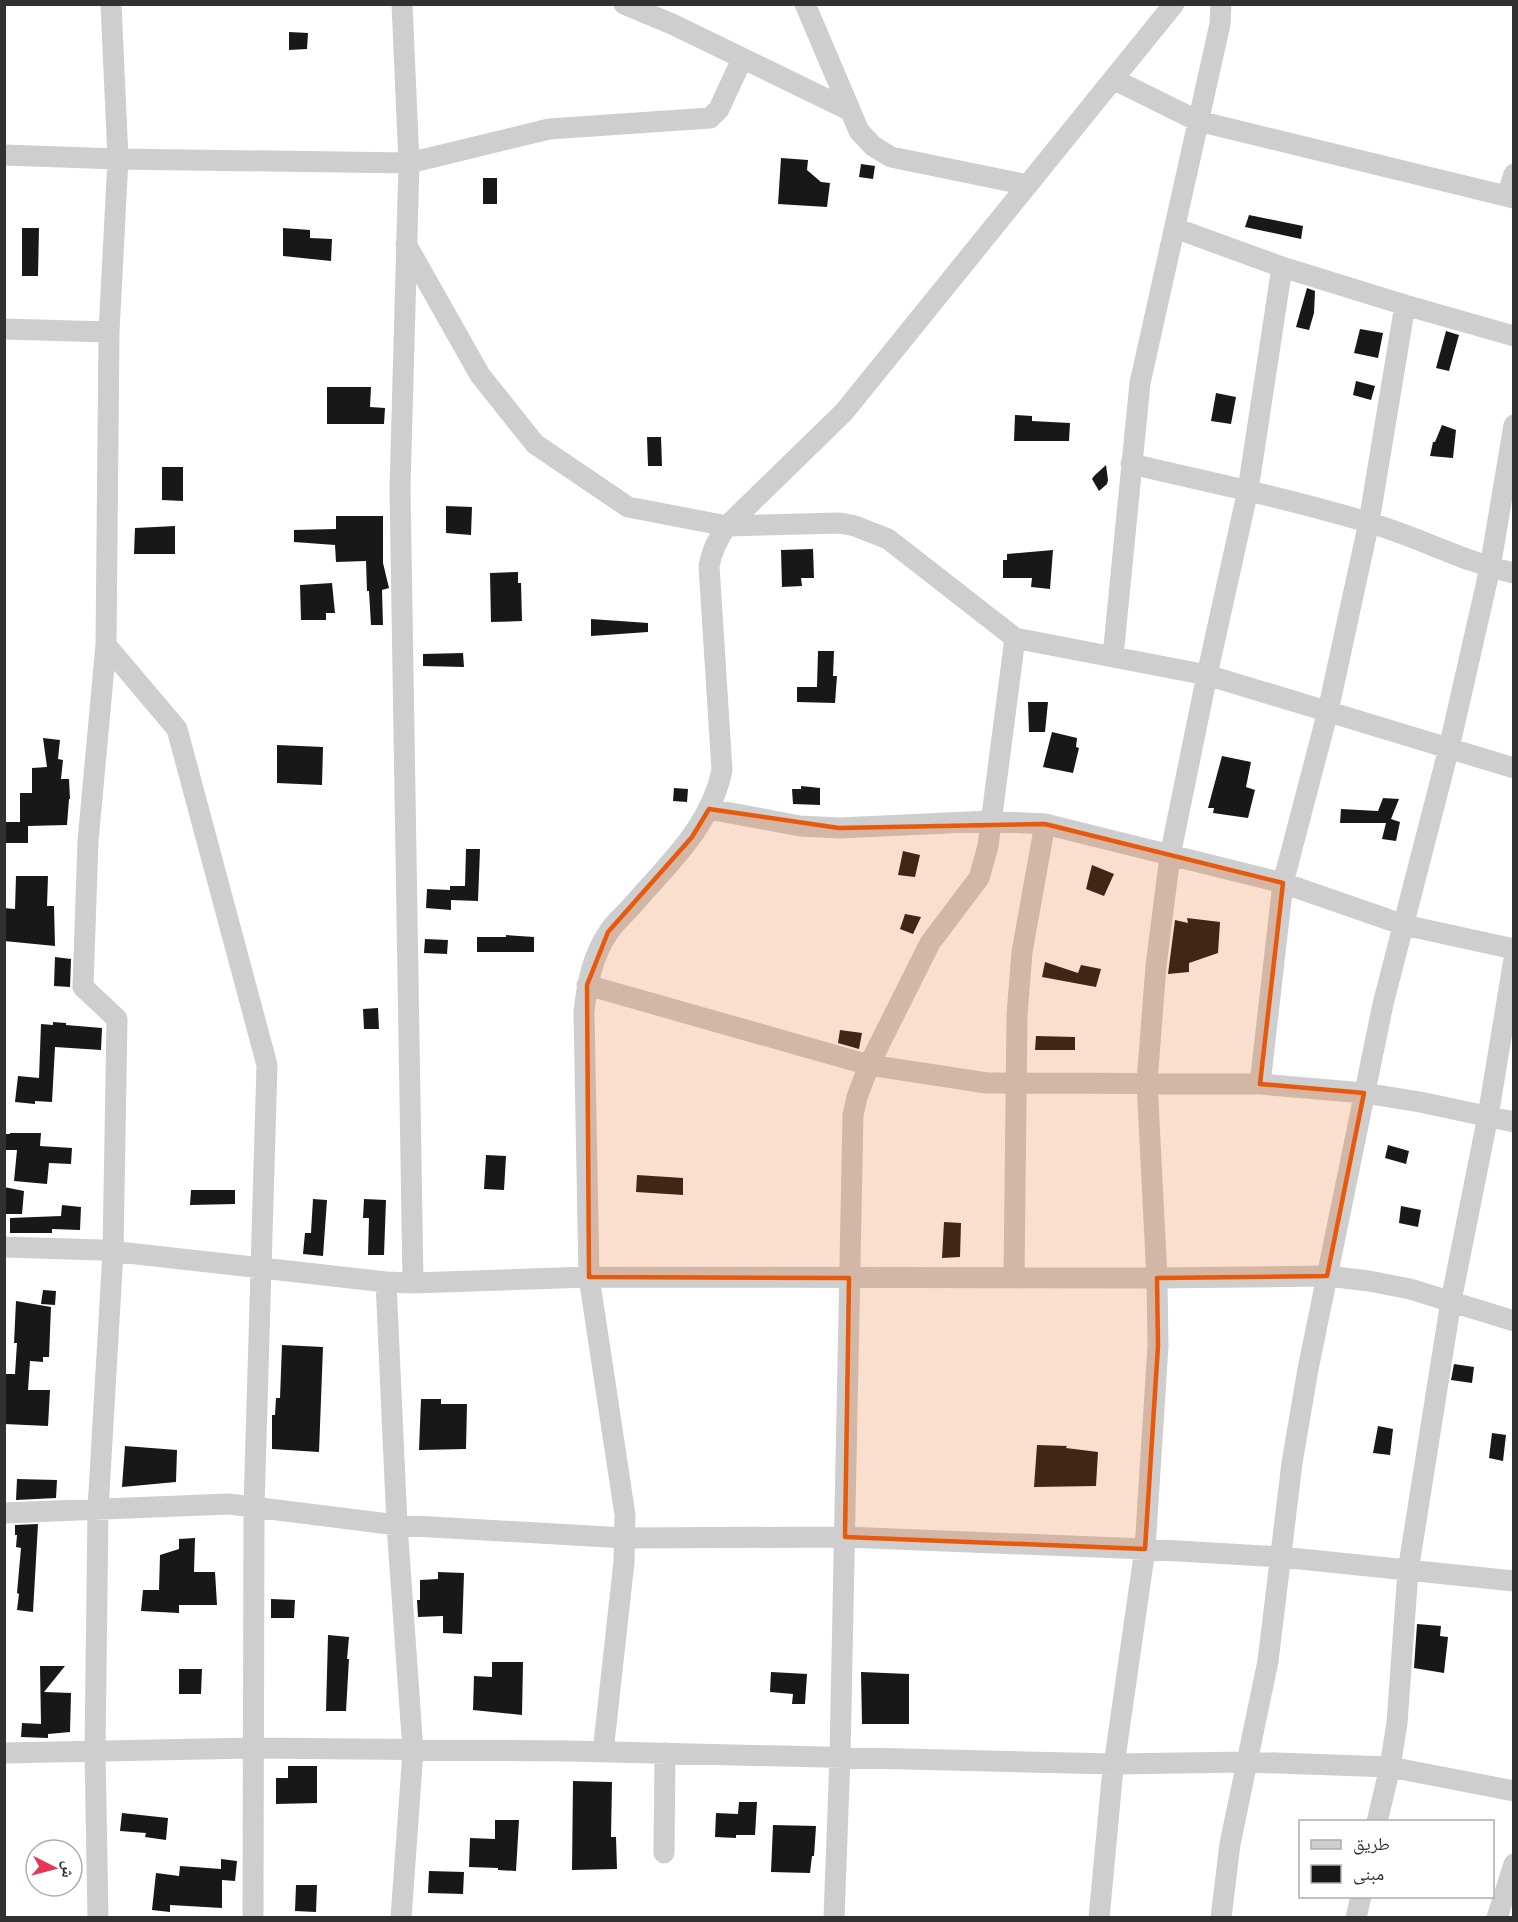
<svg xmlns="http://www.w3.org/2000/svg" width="1518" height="1922" font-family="Manrope,'Noto Naskh Arabic',sans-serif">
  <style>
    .building { fill: #181818 }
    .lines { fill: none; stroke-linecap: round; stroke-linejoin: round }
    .minor { stroke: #cecece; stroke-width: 21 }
    .marked { fill: #e8590c; fill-opacity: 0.2; stroke: #e8590c; stroke-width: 4.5; stroke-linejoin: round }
  </style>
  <rect width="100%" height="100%" fill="#fff"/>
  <path class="building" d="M 289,32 L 308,33 L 307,49 L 289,50 Z
    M 781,158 L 808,160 L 807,170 L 821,182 L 830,183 L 827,207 L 778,204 Z
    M 861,164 L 875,166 L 873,179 L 859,177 Z
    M 483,178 L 497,178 L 497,204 L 483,204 Z
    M 1249,215 L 1303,226 L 1301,239 L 1245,227 Z
    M 22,228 L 39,228 L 38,276 L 22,276 Z
    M 283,228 L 310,230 L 310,238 L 332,239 L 331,261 L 283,256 Z
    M 1307,288 L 1315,291 L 1314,313 L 1309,330 L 1296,327 Z
    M 1360,329 L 1383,333 L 1378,358 L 1354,353 Z
    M 1446,331 L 1459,335 L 1449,371 L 1436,368 Z
    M 1356,381 L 1375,386 L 1371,400 L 1353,395 Z
    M 327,387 L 371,387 L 370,407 L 385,408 L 384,424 L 327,424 Z
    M 1216,393 L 1236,397 L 1231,424 L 1211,421 Z
    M 1015,415 L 1032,416 L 1032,421 L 1070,423 L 1069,441 L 1014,441 Z
    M 1442,425 L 1456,430 L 1453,458 L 1430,456 L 1433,442 L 1435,442 Z
    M 647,437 L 661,437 L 662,466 L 648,466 Z
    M 1106,465 L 1108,480 L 1107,484 L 1099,491 L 1092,479 L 1094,476 Z
    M 162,467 L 183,467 L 183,501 L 162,500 Z
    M 446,506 L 472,507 L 471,535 L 446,533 Z
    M 336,516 L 383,516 L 383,563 L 389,588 L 382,590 L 383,625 L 371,625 L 369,591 L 367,591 L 366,561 L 336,562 L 335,545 L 294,542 L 294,530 L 336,529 Z
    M 175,526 L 175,554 L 134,554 L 135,528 Z
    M 813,549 L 814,578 L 801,578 L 802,586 L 782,587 L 781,550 Z
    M 1053,550 L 1050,589 L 1031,587 L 1032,578 L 1003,578 L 1003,560 L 1007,560 L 1007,554 Z
    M 518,572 L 518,583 L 521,583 L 522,621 L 491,622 L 490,573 Z
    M 332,583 L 335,613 L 326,613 L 326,620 L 301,620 L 300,585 Z
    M 591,619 L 648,623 L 648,632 L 591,636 Z
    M 818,651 L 834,651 L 833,676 L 837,676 L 835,703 L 797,702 L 797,687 L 817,687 Z
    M 463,653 L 464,667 L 423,666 L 423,654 Z
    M 1028,702 L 1048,702 L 1045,732 L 1029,732 Z
    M 1052,732 L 1077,738 L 1076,747 L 1079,748 L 1073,773 L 1043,767 Z
    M 43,738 L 60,740 L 58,759 L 63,760 L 61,779 L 69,779 L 70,799 L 69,799 L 67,825 L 28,826 L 28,843 L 4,843 L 4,822 L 20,822 L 20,793 L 32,793 L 32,768 L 47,767 Z
    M 277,745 L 323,747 L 322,785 L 277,783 Z
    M 1222,756 L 1251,762 L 1246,787 L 1255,790 L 1248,818 L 1213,813 L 1214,808 L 1208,808 Z
    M 801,786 L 820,788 L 820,805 L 793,804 L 792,789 L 801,789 Z
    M 674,788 L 688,789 L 687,802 L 673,801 Z
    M 1383,798 L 1399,799 L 1391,819 L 1400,822 L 1396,841 L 1382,839 L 1386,823 L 1340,823 L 1341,809 L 1378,811 Z
    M 466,849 L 480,849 L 478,901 L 451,900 L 451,910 L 426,908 L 427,889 L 450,890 L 450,886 L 465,886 Z
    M 903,851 L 920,855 L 915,877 L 898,875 Z
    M 1092,865 L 1114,874 L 1104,896 L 1086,889 Z
    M 16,876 L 48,876 L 47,906 L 54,906 L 55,946 L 4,941 L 4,908 L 15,909 Z
    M 905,914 L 921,917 L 913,934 L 900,929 Z
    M 1187,918 L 1220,922 L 1218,953 L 1189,963 L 1189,972 L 1168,974 L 1175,920 L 1188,923 Z
    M 506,935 L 534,937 L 534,952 L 477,952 L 477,937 L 506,937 Z
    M 425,939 L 448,940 L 447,954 L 424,953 Z
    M 55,957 L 71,959 L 70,987 L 54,986 Z
    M 1045,962 L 1078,973 L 1081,965 L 1101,969 L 1096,987 L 1042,977 Z
    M 378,1008 L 379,1029 L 364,1029 L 363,1009 Z
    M 53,1022 L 66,1023 L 66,1025 L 102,1028 L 101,1050 L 55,1047 L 52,1102 L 35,1101 L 35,1104 L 15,1102 L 18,1076 L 39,1078 L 41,1024 L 53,1025 Z
    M 840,1030 L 862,1033 L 859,1049 L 838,1043 Z
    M 1036,1036 L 1075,1037 L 1075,1050 L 1035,1050 Z
    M 10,1133 L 41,1133 L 40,1146 L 72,1148 L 71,1164 L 49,1163 L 47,1184 L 14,1181 L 17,1150 L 4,1150 L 4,1134 L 10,1134 Z
    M 1388,1145 L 1409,1151 L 1406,1164 L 1385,1158 Z
    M 486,1155 L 506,1156 L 504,1190 L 484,1189 Z
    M 637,1175 L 683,1178 L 683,1195 L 636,1192 Z
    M 4,1187 L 24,1191 L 22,1214 L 4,1214 Z
    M 191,1190 L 235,1190 L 235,1204 L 190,1205 Z
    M 313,1199 L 327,1200 L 323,1256 L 303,1254 L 305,1233 L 311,1233 Z
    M 364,1199 L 386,1200 L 384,1255 L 368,1255 L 369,1218 L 363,1218 Z
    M 62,1205 L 81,1207 L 80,1230 L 52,1229 L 52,1233 L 10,1233 L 10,1218 L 61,1216 Z
    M 1401,1206 L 1421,1210 L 1418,1227 L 1399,1223 Z
    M 944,1222 L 961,1223 L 960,1257 L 942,1258 Z
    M 43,1290 L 56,1291 L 55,1305 L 41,1304 Z
    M 16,1301 L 51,1307 L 49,1357 L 43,1357 L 43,1362 L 30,1361 L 28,1390 L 50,1390 L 48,1426 L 4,1424 L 4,1374 L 15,1374 L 17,1343 L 14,1343 Z
    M 282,1345 L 323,1347 L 319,1452 L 272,1449 L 272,1415 L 275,1415 L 276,1398 L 280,1398 Z
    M 1454,1364 L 1474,1367 L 1472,1383 L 1451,1380 Z
    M 421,1399 L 441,1399 L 441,1404 L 467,1404 L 466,1449 L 419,1450 Z
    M 1378,1426 L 1393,1429 L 1390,1455 L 1373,1453 Z
    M 1492,1433 L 1506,1435 L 1503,1461 L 1489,1458 Z
    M 1037,1445 L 1067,1446 L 1066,1448 L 1098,1452 L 1096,1486 L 1034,1487 Z
    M 125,1446 L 177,1450 L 176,1482 L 122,1487 Z
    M 17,1479 L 57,1480 L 56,1498 L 16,1500 Z
    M 38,1524 L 33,1612 L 17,1610 L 19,1594 L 17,1593 L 21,1548 L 16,1547 L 17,1535 L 15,1535 L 15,1525 Z
    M 195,1538 L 194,1572 L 215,1572 L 217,1605 L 179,1605 L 179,1613 L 141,1611 L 143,1590 L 159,1590 L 160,1555 L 179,1549 L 179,1539 Z
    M 438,1572 L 464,1573 L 462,1634 L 443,1633 L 443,1616 L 418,1617 L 417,1600 L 420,1600 L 420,1580 L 438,1579 Z
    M 271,1599 L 295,1600 L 294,1618 L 271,1618 Z
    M 1417,1624 L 1441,1626 L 1440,1636 L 1448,1637 L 1444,1673 L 1414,1668 Z
    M 328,1635 L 349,1637 L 347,1659 L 349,1659 L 346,1711 L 326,1711 Z
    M 492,1662 L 523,1662 L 522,1715 L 473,1710 L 474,1676 L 492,1677 Z
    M 40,1666 L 65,1666 L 44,1692 L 71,1693 L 70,1732 L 48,1734 L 48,1738 L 21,1737 L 22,1723 L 41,1724 Z
    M 179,1669 L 202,1669 L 201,1694 L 179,1694 Z
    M 771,1672 L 807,1674 L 805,1704 L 792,1704 L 793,1694 L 770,1692 Z
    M 861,1672 L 909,1674 L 909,1724 L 862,1724 Z
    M 288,1766 L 317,1766 L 317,1803 L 276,1804 L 276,1778 L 288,1778 Z
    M 573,1781 L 612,1782 L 611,1837 L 616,1837 L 617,1869 L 572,1870 Z
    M 739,1802 L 757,1802 L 755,1835 L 736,1835 L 736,1838 L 715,1837 L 716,1813 L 738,1814 Z
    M 122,1813 L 168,1818 L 166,1840 L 145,1837 L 146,1833 L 120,1831 Z
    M 495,1820 L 519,1820 L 516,1871 L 498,1870 L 498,1868 L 469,1867 L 470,1838 L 495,1839 Z
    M 773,1825 L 816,1826 L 814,1856 L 812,1856 L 810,1873 L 771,1872 Z
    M 221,1859 L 237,1861 L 235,1881 L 222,1880 L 222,1908 L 170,1905 L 170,1912 L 152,1910 L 156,1873 L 179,1876 L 180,1866 L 221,1869 Z
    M 429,1871 L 464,1872 L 463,1894 L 428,1893 Z
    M 296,1885 L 317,1885 L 316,1912 L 295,1911 Z"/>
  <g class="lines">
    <path class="minor" d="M 402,4 L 409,163 L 400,488 L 413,1283
      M 624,4 L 672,24 L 849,110
      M 805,4 L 859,131 L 873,146 L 891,157 L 1028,185
      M 1113,79 L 1198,121 L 1514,198
      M 4,155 L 118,159 L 409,163 L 549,129 L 710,118 L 719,109 L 742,59
      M 1507,196 L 1514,174
      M 1175,228 L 1282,267 L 1405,305 L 1514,336
      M 406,244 L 480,375 L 535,444 L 628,507 L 727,526 L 840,523 L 855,526 L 888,539 L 1015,638 L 1207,675 L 1514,768
      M 4,329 L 109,332
      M 1131,464 C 1210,482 1289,499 1367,522 C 1417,536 1463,562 1514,573
      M 106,645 L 177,729 L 267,1065 L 254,1507 L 253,1918
      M 1113,656 L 1140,383 L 1220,24 L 1221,4
      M 709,809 L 800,826 L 839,828 L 990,821 L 1045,824 L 1283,883 L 1404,925 L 1514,949
      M 587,985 L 869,1065 L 987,1083 L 1260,1084 L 1364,1093 L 1420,1102 L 1514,1122
      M 1260,1084 L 1283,883 L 1328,711 L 1369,522 L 1405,305
      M 4,1247 L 101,1250 L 386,1282 L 413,1283 L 589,1277 L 1157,1278 L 1327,1276 L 1369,1281 L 1410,1289 L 1514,1321
      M 1014,1277 L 1017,1015 L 1022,952 L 1045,824
      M 386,1282 L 397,1525 L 413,1751 L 401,1918
      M 4,1513 L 229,1504 L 397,1525 L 625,1538 L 845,1537 L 1145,1549 L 1281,1557 L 1514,1581
      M 603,1752 L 624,1562 L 625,1515 L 589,1277 L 584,1012 C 587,984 592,957 608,933 C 614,923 624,915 632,906 C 668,864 711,826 722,770 L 709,566 C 712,550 717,539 727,526 L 844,412 L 1174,4
      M 4,1753 L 254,1748 L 569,1751 L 1114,1764 L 1245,1762 L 1390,1767 L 1514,1791
      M 1377,1822 L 1390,1767 L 1397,1723 L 1408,1571 L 1451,1301 L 1488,1116 L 1514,959
      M 664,1853 L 665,1753
      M 98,1918 L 95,1751 L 98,1509 L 113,1252 L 117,1019 L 83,987 L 88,841 L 106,645 L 109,332 L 118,159 L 111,4
      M 834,1918 L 840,1757 L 853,1115 L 857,1097 L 869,1065 L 930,943 L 979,878 L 988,846 L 1015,638
      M 1099,1918 L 1112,1779 L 1145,1549 L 1158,1346 L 1157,1278 L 1147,1082 L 1156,966 L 1170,856 L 1207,675 L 1248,490 L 1282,267
      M 1221,1918 L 1230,1844 L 1268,1661 L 1292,1463 L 1308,1369 L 1383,1004 L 1449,748 L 1490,568 L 1514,425
      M 1356,1918 L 1361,1896
      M 1497,1918 L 1514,1864"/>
  </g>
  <path class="marked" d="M 709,809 L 839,828 L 1045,824 L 1283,883 L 1260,1084 L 1364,1093 L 1327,1276 L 1157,1278 L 1158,1346 L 1145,1549 L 845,1537 L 849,1278 L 589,1277 L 587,985 L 608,932 L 692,837 Z"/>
  <rect width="1518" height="1922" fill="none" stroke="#313131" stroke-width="12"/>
  <rect x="1299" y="1820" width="195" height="78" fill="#ffffff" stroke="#adadad" stroke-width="1.5"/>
  <rect x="1311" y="1840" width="30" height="9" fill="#cecece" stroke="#adadad" stroke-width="1.5"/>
  <text x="1353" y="1850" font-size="18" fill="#313131">طريق</text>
  <rect x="1311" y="1865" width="30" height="18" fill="#181818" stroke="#adadad" stroke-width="1.5"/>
  <text x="1353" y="1880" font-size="18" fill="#313131">مبنى</text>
  <g transform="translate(54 1868) rotate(96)"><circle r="28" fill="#ffffff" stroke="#adadad" stroke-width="1.5"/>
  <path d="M0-4.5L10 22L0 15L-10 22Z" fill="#e63656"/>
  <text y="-9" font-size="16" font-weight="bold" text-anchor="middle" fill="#313131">ش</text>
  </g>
</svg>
